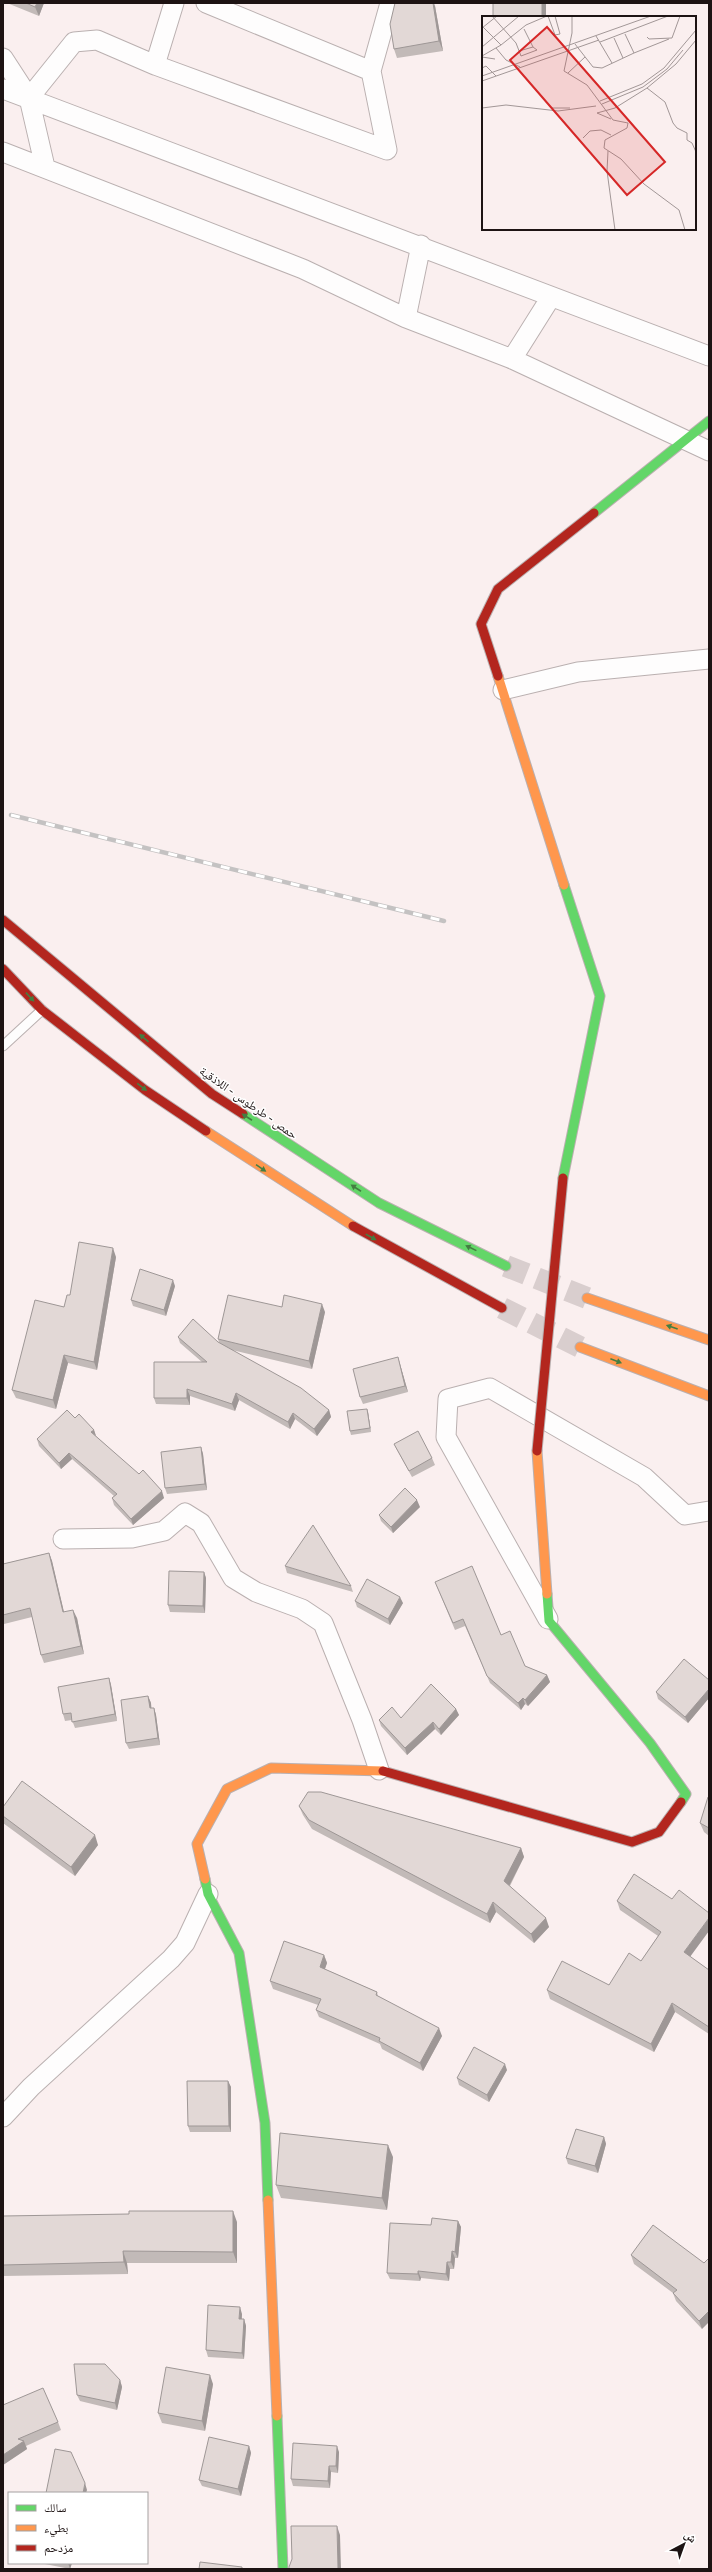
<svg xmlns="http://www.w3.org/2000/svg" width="712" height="2572" font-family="Commissioner,'Noto Naskh Arabic',sans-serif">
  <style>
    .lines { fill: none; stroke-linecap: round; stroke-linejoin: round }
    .highway-tunnel { stroke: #d9cece; stroke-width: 22; stroke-dasharray: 22 11; stroke-linecap: butt }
    .lane-casing { stroke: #bab0b0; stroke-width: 11 }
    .street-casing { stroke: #bab0b0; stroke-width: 21 }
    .fast-casing { stroke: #bab0b0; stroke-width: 11 }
    .slow-casing { stroke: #bab0b0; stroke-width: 11 }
    .jam-casing { stroke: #bab0b0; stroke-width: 11 }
    .lane { stroke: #fefdfd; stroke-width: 9 }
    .street { stroke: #fefdfd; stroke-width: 19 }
    .fast { stroke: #63d668; stroke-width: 9 }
    .slow { stroke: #ff974d; stroke-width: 9 }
    .jam { stroke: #b3261e; stroke-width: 9 }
    .rail-casing { stroke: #c4c2c2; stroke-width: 4.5 }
    .rail { stroke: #fff; stroke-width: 3; stroke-dasharray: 9; stroke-linecap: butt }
    .jam-bridge-casing { stroke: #bab0b0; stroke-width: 11; stroke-linecap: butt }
    .jam-bridge { stroke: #b3261e; stroke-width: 9 }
    .wall { fill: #c2bab8 }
    .shaded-wall { fill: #9e9796 }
    .building { fill: #e2d8d6; stroke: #9e9796 }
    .oneway { fill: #447e42 }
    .labels { text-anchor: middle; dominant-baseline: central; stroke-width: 3; stroke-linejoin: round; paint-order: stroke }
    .street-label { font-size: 12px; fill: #1d1313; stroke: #fff }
    .inset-road { fill: none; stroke: #a29797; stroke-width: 1 }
    .view { fill: #d62828; fill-opacity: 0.15; stroke: #d62828; stroke-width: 2 }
    .inset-edge { fill: none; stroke: #1d1313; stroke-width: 2 }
  </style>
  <rect width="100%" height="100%" fill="#faefef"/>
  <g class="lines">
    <path class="highway-tunnel" d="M 506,1266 L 587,1298
      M 502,1308 L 580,1347"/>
    <defs>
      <path id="lane" d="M 3,1046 L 42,1010"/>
      <path id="street" d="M 174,3 L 155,65 L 387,150 L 371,71 L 390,3
        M 206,3 L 371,71
        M 3,58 L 29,98 L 45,167
        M 3,89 L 709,356
        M 29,98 L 74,42 L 97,40 L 155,65
        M 3,152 L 303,269 L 406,318 L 512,359 L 709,451
        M 406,318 L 421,245
        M 512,359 L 551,297
        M 503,690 L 578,672 L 709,659
        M 63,1539 L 132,1538 L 164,1531 L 185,1513 L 201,1523 L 233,1578 L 256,1592 L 302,1609 L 323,1623 L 362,1720 L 379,1770
        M 548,1619 L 446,1437 L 448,1399 L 490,1388 L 644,1477 L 685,1515 L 709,1511
        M 3,2117 L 31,2087 L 171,1959 L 185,1943 L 208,1894"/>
      <path id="fast" d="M 594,513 L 709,421
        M 243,1114 L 379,1203 L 506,1266
        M 563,1178 L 600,996 L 564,885
        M 547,1594 L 549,1621 L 650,1743 L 686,1794 L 681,1802
        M 205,1879 L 208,1894 L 239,1953 L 265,2123 L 268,2200
        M 277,2416 L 283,2569"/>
      <path id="slow" d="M 498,676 L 564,885
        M 206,1131 L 353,1226
        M 587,1298 L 709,1340
        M 580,1347 L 709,1396
        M 537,1451 L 547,1594
        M 205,1879 L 197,1844 L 227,1789 L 271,1768 L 383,1771
        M 268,2200 L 277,2416"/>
      <path id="jam" d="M 498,676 L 481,624 L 498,589 L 594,513
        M 3,920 L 212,1094 L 243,1114
        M 3,969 L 42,1010 L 145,1090 L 206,1131
        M 353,1226 L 502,1308
        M 383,1771 L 632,1842 L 659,1832 L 681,1802"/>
    </defs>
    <use href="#lane" class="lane-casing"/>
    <use href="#street" class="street-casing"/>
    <use href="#fast" class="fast-casing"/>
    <use href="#slow" class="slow-casing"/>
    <use href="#jam" class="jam-casing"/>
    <use href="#lane" class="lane"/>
    <use href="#street" class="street"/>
    <use href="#fast" class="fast"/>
    <use href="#slow" class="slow"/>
    <use href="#jam" class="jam"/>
    <defs>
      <path id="rail" d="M 11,815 L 444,921"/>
    </defs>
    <use href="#rail" class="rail-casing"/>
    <use href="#rail" class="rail"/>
    <defs>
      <path id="jam-bridge" d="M 537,1451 L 563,1178"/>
    </defs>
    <use href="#jam-bridge" class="jam-bridge-casing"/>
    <use href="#jam-bridge" class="jam-bridge"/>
  </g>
  <path class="wall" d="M 7,3 L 44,3 L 39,16 Z
    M 435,6 L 443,51 L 397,58 L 394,49 Z
    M 116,1257 L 97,1370 L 68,1363 L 56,1409 L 16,1398 L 12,1390 L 64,1307 L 70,1295 Z
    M 175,1286 L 166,1316 L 133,1306 L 131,1300 Z
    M 282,1307 L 325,1312 L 312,1369 L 232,1350 L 329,1410 L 331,1417 L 317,1436 L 295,1419 L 290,1429 L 239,1400 L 235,1411 L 190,1396 L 190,1405 L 156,1404 L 154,1398 L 202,1362 L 180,1343 L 178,1337 L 219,1342 L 218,1339 Z
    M 398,1357 L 408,1392 L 363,1404 L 360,1397 Z
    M 367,1409 L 368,1412 L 371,1432 L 351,1435 L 350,1431 Z
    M 75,1418 L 94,1430 L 96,1436 L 164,1498 L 133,1525 L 114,1505 L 112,1498 L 114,1496 L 72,1459 L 61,1469 L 39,1446 L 37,1439 Z
    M 394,1444 L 432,1458 L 435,1465 L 412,1477 L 397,1450 Z
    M 201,1447 L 203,1454 L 207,1490 L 167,1494 L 165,1488 Z
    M 420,1507 L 393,1533 L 381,1521 L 379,1515 Z
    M 49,1553 L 52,1561 L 64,1612 L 77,1618 L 84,1654 L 44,1663 L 41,1655 L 32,1617 L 4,1624 L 3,1621 L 3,1564 Z
    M 285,1566 L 351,1586 L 353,1592 L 287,1573 Z
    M 204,1572 L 206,1578 L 205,1613 L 170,1612 L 168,1605 Z
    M 435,1582 L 501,1635 L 525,1666 L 547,1675 L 550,1682 L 528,1706 L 525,1704 L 521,1710 L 490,1683 L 465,1626 L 455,1630 Z
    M 355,1601 L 403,1603 L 390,1625 L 357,1607 Z
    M 109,1678 L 111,1685 L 117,1721 L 75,1728 L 72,1720 L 65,1721 L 63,1714 Z
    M 709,1680 L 709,1698 L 688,1723 L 658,1699 L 656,1692 Z
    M 148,1696 L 151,1703 L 151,1708 L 154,1708 L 156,1715 L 160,1745 L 129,1749 L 126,1743 Z
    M 456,1709 L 459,1715 L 441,1735 L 435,1729 L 407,1755 L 381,1726 L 379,1720 L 401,1718 Z
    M 709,1796 L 709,1836 L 704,1832 L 700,1823 Z
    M 299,1806 L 521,1848 L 524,1857 L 510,1886 L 549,1927 L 534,1943 L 496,1912 L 490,1923 L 312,1829 L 303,1815 Z
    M 3,1807 L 98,1845 L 75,1876 L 3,1823 Z
    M 634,1874 L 690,1957 L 709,1970 L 709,2034 L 675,2012 L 654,2052 L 550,1999 L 547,1990 L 609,1985 L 641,1961 L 658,1936 L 620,1910 L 617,1901 Z
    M 324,1955 L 327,1963 L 325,1969 L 377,1992 L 378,1996 L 442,2036 L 423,2071 L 382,2049 L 380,2044 L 319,2017 L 316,2010 L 318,2005 L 273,1989 L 270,1981 Z
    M 507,2070 L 489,2102 L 459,2085 L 457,2078 Z
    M 228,2081 L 231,2087 L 231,2132 L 190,2132 L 188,2126 Z
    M 604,2137 L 606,2144 L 598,2173 L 568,2164 L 566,2158 Z
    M 393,2157 L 387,2210 L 281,2198 L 276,2185 Z
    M 3,2216 L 237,2222 L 237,2263 L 127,2263 L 128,2274 L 3,2276 Z
    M 458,2221 L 461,2227 L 458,2258 L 455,2258 L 454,2269 L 450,2269 L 449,2281 L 421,2278 L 420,2281 L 390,2279 L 387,2273 L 431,2225 Z
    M 631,2255 L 704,2263 L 702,2329 L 676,2301 L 673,2293 L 634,2264 Z
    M 242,2314 L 242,2319 L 244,2319 L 246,2326 L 244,2359 L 208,2357 L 206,2350 Z
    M 120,2380 L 122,2387 L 117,2410 L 80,2401 L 77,2395 Z
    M 213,2384 L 205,2431 L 162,2423 L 158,2413 Z
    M 3,2405 L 58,2422 L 61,2430 L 26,2446 L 27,2449 L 3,2465 Z
    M 249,2446 L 251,2453 L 241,2496 L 202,2486 L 199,2480 Z
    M 339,2452 L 338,2473 L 331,2472 L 330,2488 L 293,2486 L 291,2479 Z
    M 40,2563 L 72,2563 L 70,2569 Z"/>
  <path class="shaded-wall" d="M 37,3 L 44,3 L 39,16 L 35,7 Z
    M 433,3 L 434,3 L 435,6 L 443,51 L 439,41 Z
    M 542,3 L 546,3 L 546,17 L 542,17 Z
    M 113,1248 L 116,1257 L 97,1370 L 94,1362 Z
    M 173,1280 L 175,1286 L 166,1316 L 164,1310 Z
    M 322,1304 L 325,1312 L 312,1369 L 309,1361 Z
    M 64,1355 L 68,1363 L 56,1409 L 53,1400 Z
    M 398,1357 L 408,1392 L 405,1386 Z
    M 187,1389 L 190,1396 L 190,1405 L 187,1398 Z
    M 236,1393 L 239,1400 L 235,1411 L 232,1404 Z
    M 367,1409 L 368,1412 L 371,1432 L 370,1428 Z
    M 329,1410 L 331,1417 L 317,1436 L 314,1429 Z
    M 293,1413 L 295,1419 L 290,1429 L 288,1422 Z
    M 94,1430 L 96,1436 L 91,1432 Z
    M 201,1447 L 203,1454 L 207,1490 L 205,1484 Z
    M 69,1453 L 72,1459 L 61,1469 L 59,1463 Z
    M 162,1491 L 164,1498 L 133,1525 L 131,1519 Z
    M 417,1500 L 420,1507 L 393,1533 L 391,1527 Z
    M 49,1553 L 52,1561 L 66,1621 L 63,1612 Z
    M 204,1572 L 206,1578 L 205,1613 L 203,1606 Z
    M 400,1597 L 403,1603 L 390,1625 L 388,1619 Z
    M 73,1610 L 77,1618 L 84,1654 L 81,1646 Z
    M 547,1675 L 550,1682 L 528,1706 L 525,1700 Z
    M 109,1678 L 111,1685 L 117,1721 L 115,1714 Z
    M 709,1689 L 709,1698 L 688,1723 L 685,1717 Z
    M 148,1696 L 151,1703 L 152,1715 L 150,1708 Z
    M 523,1698 L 525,1704 L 521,1710 L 518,1703 Z
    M 154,1708 L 156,1715 L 160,1745 L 158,1738 Z
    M 456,1709 L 459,1715 L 441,1735 L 439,1729 Z
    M 433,1722 L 435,1729 L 407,1755 L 405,1748 Z
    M 95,1835 L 98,1845 L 75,1876 L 71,1867 Z
    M 521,1848 L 524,1857 L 507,1890 L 504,1881 Z
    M 493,1902 L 496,1912 L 490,1923 L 487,1914 Z
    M 546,1918 L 549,1927 L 534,1943 L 531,1934 Z
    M 709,1918 L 709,1931 L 687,1961 L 684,1952 Z
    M 324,1955 L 327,1963 L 323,1974 L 320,1967 Z
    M 672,2003 L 675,2012 L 654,2052 L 651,2044 Z
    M 439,2028 L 442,2036 L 423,2071 L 420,2063 Z
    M 505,2064 L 507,2070 L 489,2102 L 487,2095 Z
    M 228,2081 L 231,2087 L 231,2132 L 229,2126 Z
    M 604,2137 L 606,2144 L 598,2173 L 595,2166 Z
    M 388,2145 L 393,2157 L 387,2210 L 382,2198 Z
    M 233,2211 L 237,2222 L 237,2263 L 233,2252 Z
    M 458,2221 L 461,2227 L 458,2258 L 455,2252 Z
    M 123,2251 L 127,2263 L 128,2274 L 124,2262 Z
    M 452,2251 L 455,2258 L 454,2269 L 451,2262 Z
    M 447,2262 L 450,2269 L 449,2281 L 446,2274 Z
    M 418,2271 L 421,2278 L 420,2281 L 418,2274 Z
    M 240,2307 L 242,2314 L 241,2325 L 239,2319 Z
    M 709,2311 L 709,2322 L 702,2329 L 699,2321 Z
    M 244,2319 L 246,2326 L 244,2359 L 242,2353 Z
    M 210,2375 L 213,2384 L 205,2431 L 202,2421 Z
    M 120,2380 L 122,2387 L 117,2410 L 115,2403 Z
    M 24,2441 L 27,2449 L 3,2465 L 3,2455 Z
    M 249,2446 L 251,2453 L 241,2496 L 238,2489 Z
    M 337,2446 L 339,2452 L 338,2473 L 336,2466 Z
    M 329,2466 L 331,2472 L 330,2488 L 328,2481 Z
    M 85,2483 L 87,2490 L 86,2493 L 83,2493 Z
    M 337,2526 L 340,2535 L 341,2569 L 338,2569 Z
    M 68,2563 L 72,2563 L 70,2569 Z"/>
  <path class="building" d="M 26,3 L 37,3 L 35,7 Z
    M 395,3 L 433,3 L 439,41 L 394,49 L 390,24 Z
    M 493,3 L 542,3 L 542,17 L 493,17 Z
    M 79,1242 L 113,1248 L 94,1362 L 64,1355 L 53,1400 L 12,1390 L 35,1300 L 64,1307 L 67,1295 L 70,1295 Z
    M 140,1269 L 173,1280 L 164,1310 L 131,1300 Z
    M 228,1295 L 282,1307 L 284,1295 L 322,1304 L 309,1361 L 218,1339 Z
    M 193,1319 L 218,1342 L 301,1388 L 329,1410 L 314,1429 L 293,1413 L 288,1422 L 236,1393 L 232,1404 L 187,1389 L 187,1398 L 154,1398 L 154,1362 L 207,1362 L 178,1337 Z
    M 398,1357 L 405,1386 L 360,1397 L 353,1369 Z
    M 367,1409 L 370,1428 L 350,1431 L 347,1411 Z
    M 67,1410 L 75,1418 L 79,1414 L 94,1430 L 91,1432 L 139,1474 L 143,1470 L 162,1491 L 131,1519 L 112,1498 L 117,1494 L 69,1453 L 59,1463 L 37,1439 Z
    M 418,1431 L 432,1458 L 409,1471 L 394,1444 Z
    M 201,1447 L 205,1484 L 165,1488 L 161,1452 Z
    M 405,1488 L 417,1500 L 391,1527 L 379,1515 Z
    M 313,1525 L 351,1586 L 285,1566 Z
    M 49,1553 L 63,1612 L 73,1610 L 81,1646 L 41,1655 L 30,1608 L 3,1615 L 3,1564 Z
    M 472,1566 L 501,1635 L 510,1631 L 525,1666 L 547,1675 L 525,1700 L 523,1698 L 518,1703 L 487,1676 L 463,1619 L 453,1623 L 435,1582 Z
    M 169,1571 L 204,1572 L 203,1606 L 168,1605 Z
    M 367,1579 L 400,1597 L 388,1619 L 355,1601 Z
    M 684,1659 L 709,1680 L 709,1689 L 685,1717 L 656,1692 Z
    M 109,1678 L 115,1714 L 72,1722 L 71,1713 L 63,1714 L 58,1687 Z
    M 431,1684 L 456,1709 L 439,1729 L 433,1722 L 405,1748 L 379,1720 L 392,1707 L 401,1718 Z
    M 148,1696 L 150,1708 L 154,1708 L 158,1738 L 126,1743 L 121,1700 Z
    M 22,1781 L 95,1835 L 71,1867 L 3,1816 L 3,1807 Z
    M 308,1792 L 321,1792 L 521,1848 L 504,1881 L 546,1918 L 531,1934 L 493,1902 L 487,1914 L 309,1820 L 299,1806 Z
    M 709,1796 L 709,1828 L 700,1823 L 708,1797 Z
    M 634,1874 L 672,1899 L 679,1890 L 709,1913 L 709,1918 L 684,1952 L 709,1970 L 709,2027 L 672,2003 L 651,2044 L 547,1990 L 562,1961 L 609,1985 L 629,1953 L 641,1961 L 661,1932 L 617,1901 Z
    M 284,1941 L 324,1955 L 320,1967 L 377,1992 L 376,1995 L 439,2028 L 420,2063 L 379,2041 L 380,2038 L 316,2010 L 321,1999 L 270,1981 Z
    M 474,2047 L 505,2064 L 487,2095 L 457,2078 Z
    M 187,2081 L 228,2081 L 229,2126 L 188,2126 Z
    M 576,2129 L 604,2137 L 595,2166 L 566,2158 Z
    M 280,2133 L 388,2145 L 382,2198 L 276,2185 Z
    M 129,2211 L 233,2211 L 233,2252 L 123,2251 L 124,2262 L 3,2265 L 3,2216 L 129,2214 Z
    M 432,2218 L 458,2221 L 455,2252 L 452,2251 L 451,2262 L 447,2262 L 446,2274 L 418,2271 L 418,2274 L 387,2273 L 390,2223 L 431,2225 Z
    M 653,2225 L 704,2263 L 709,2258 L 709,2311 L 699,2321 L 673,2293 L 677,2290 L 631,2255 Z
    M 208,2305 L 240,2307 L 239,2319 L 244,2319 L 242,2353 L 206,2350 Z
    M 74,2364 L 105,2364 L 120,2380 L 115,2403 L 77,2395 Z
    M 166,2367 L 210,2375 L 202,2421 L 158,2413 Z
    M 43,2388 L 58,2422 L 18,2439 L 24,2441 L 3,2455 L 3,2405 Z
    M 209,2437 L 249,2446 L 238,2489 L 199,2480 Z
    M 293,2443 L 337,2446 L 336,2466 L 329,2466 L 328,2481 L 291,2479 Z
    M 55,2449 L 71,2452 L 85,2483 L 83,2493 L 46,2493 Z
    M 291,2526 L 337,2526 L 338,2569 L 289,2569 L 289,2567 L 292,2559 Z
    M 200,2562 L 242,2567 L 242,2569 L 199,2569 Z"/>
  <defs><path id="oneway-solid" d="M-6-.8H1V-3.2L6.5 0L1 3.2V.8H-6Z"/></defs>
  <g class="oneway">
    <use href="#oneway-solid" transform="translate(30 997) rotate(47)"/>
    <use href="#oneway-solid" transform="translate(144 1038) rotate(-140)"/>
    <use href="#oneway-solid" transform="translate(142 1087) rotate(37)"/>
    <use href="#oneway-solid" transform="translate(247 1117) rotate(-147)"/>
    <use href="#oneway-solid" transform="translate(261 1168) rotate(34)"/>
    <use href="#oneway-solid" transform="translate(356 1188) rotate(-147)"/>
    <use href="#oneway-solid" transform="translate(371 1237) rotate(29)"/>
    <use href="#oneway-solid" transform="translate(471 1248) rotate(-154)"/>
    <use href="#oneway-solid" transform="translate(672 1327) rotate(-161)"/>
    <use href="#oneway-solid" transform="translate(616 1361) rotate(21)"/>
  </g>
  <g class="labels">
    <g class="street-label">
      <text transform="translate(249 1102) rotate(35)">حمص - طرطوس - اللاذقية</text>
    </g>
  </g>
  <g transform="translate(482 16)">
    <rect width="214" height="214" fill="#faefef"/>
    <path class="inset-road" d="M 10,0 L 34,27 L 39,40 L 55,34 L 51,31 L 42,13M 66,0 L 73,19 L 78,18 L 73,0M 90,0 L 90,17 L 82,55 L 105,69 L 131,104 L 146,107 L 145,112 L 123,124 L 122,132 L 139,143 L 162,168 L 197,194 L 203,214M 0,10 L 19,29 L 44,9 L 65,0M 0,12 L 15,0M 114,20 L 130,47M 165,21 L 167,23 L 190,22 L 198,0M 132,22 L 141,42M 118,26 L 186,0M 93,28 L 111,51 L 120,52 L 152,37 L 143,18M 0,31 L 37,0M 14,32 L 24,44 L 38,51M 37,35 L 51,31M 152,37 L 187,23M 0,40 L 19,29M 0,41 L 13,43M 0,52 L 4,50 L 14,60M 86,57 L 103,41M 0,60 L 169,0M 0,65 L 117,24M 165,72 L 183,86 L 191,107 L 195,112 L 205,117 L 205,124 L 210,127 L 214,136M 118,85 L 160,68 L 182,52 L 214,14M 120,88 L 161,71 L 185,53 L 201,34M 0,92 L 24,89 L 76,95 L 114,90M 69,92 L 88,92M 129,103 L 115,97 L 133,92 L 165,72 L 194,48 L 214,24M 101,122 L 108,115 L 119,114 L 129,119M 126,135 L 125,155 L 133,214"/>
    <path class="view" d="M 65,11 L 183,146 L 145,179 L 28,44 Z"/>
    <rect width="214" height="214" class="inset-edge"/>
  </g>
  <rect width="712" height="2572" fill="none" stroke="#1d1313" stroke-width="8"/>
  <rect x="8" y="2492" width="140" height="72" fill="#ffffff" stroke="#a5a1a1"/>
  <rect x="16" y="2505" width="20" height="6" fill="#63d668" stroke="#a5a1a1"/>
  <text x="44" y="2512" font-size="12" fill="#1d1313">سالك</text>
  <rect x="16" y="2525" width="20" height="6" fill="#ff974d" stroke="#a5a1a1"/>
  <text x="44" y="2532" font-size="12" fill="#1d1313">بطيء</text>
  <rect x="16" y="2545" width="20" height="6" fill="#b3261e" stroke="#a5a1a1"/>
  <text x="44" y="2552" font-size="12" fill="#1d1313">مزدحم</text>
  <g transform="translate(684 2544) rotate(41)" stroke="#ffffff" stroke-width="3" paint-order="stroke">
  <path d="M0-3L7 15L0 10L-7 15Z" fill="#1d1313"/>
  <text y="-6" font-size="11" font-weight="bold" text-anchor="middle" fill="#1d1313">ش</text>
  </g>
</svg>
